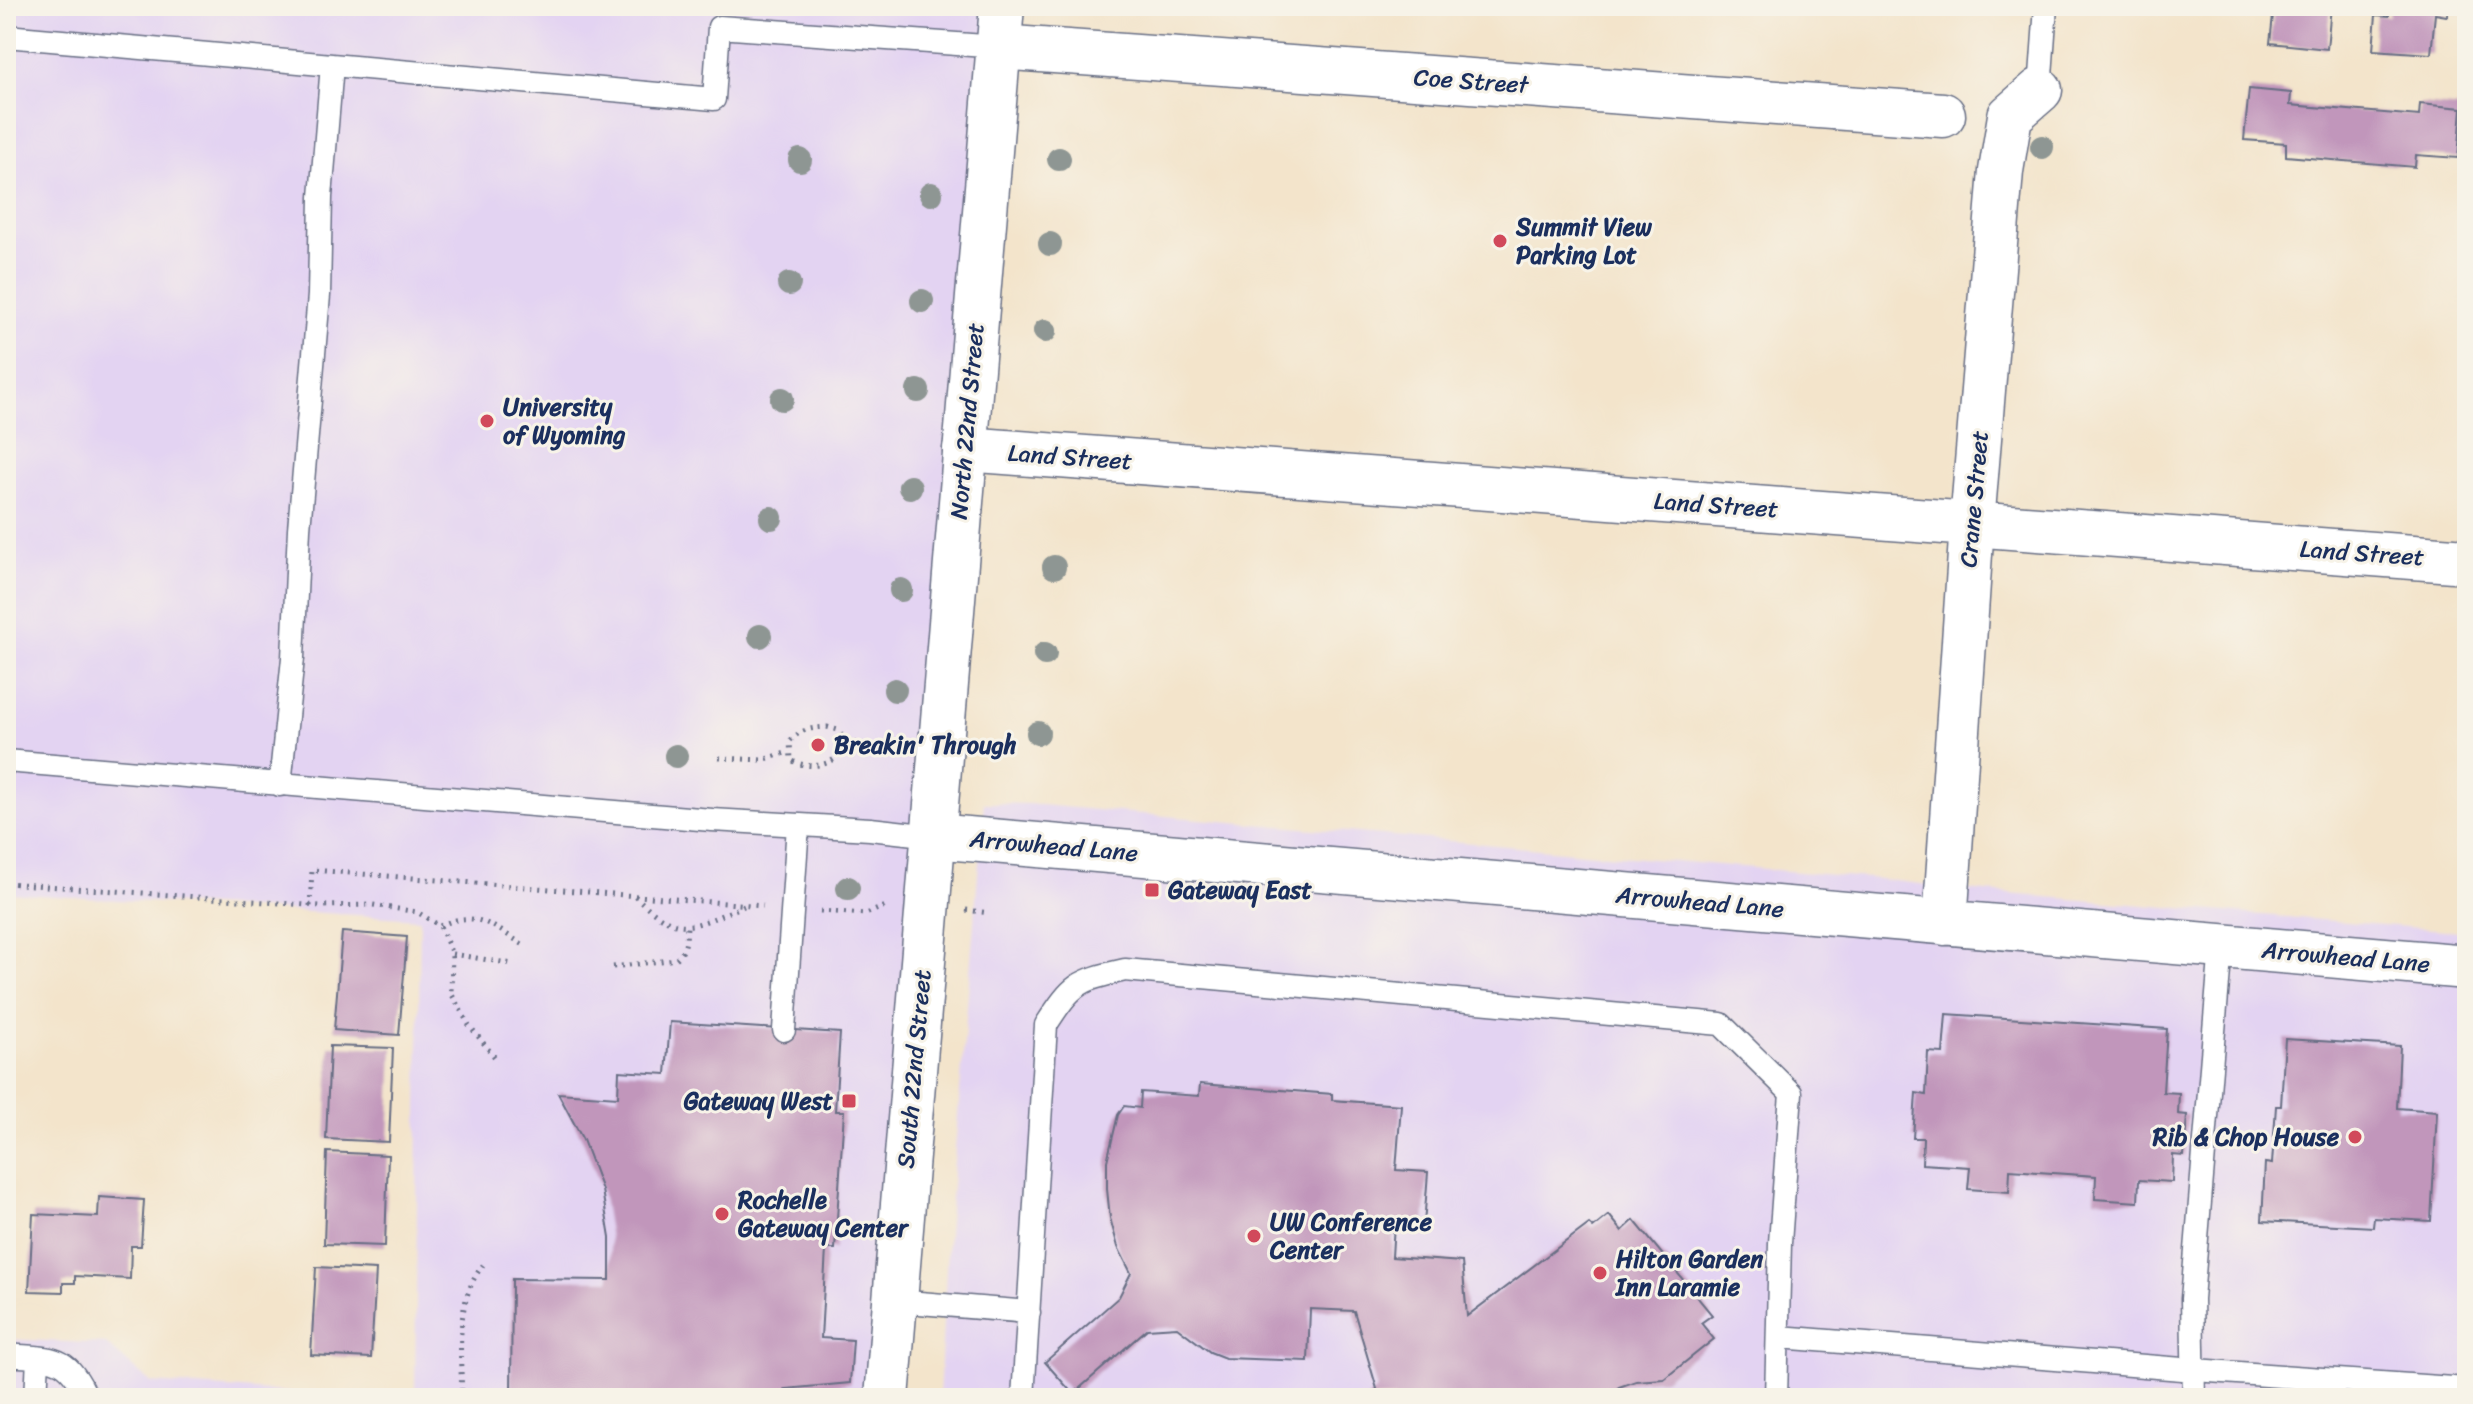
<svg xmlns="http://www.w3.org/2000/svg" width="2473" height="1404" font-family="Sriracha,sans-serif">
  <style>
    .built { fill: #e3d3f2 }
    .building { fill: #c196bb }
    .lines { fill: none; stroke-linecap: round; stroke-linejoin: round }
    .service-casing { stroke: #676e84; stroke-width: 25 }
    .minor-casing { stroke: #676e84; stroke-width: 47 }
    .tertiary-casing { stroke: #676e84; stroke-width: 47 }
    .path { stroke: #676e84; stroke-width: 5; stroke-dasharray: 2 6; stroke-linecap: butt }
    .service { stroke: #fff; stroke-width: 22 }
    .minor { stroke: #fff; stroke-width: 44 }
    .tertiary { stroke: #fff; stroke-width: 44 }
    .tree { fill: #8e9693 }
    .poi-dot { fill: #d1495b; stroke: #f7f3e8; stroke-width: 3 }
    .labels { text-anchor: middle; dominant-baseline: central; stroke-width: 6; stroke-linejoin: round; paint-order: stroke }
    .street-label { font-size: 24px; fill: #1b2f5e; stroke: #f7f3e8 }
    .poi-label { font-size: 24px; font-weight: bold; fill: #1b2f5e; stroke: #f7f3e8; text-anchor: start }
  </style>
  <rect width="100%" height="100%" fill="#f7f3e8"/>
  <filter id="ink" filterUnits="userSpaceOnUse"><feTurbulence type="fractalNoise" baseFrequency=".0125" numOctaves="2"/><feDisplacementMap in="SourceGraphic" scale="16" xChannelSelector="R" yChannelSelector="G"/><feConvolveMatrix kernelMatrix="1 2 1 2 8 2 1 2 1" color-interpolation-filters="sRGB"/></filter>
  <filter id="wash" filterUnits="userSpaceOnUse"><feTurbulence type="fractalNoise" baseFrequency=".006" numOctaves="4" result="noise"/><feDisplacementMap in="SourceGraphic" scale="32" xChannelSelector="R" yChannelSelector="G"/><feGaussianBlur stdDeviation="1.8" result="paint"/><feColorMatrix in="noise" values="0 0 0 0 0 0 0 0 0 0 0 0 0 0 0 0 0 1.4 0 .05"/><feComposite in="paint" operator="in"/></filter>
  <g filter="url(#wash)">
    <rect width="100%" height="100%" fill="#f3e4cb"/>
    <path class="built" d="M 6,6 L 1002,6 L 887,1398 L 415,1398 L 420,919 L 6,893 Z
      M 984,803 L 1029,804 L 1879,879 L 1985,892 L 2467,932 L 2467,1398 L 939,1398 L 948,1234 Z
      M 6,1339 L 106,1344 L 151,1383 L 375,1398 L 6,1398 Z"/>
    <g id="blocks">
      <path class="building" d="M 2274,6 L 2331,6 L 2327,49 L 2270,43 Z
        M 2389,6 L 2448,6 L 2447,16 L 2435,14 L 2431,54 L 2373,50 L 2376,15 L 2389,16 Z
        M 2249,89 L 2291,93 L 2290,105 L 2419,116 L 2420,104 L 2462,108 L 2458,158 L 2416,155 L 2415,167 L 2286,156 L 2286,143 L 2244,140 Z
        M 342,932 L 407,937 L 399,1035 L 334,1030 Z
        M 1946,1014 L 2167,1029 L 2163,1092 L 2179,1093 L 2178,1114 L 2187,1115 L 2184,1156 L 2173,1155 L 2172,1182 L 2139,1180 L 2138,1202 L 2095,1199 L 2096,1176 L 2010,1170 L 2009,1192 L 1968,1189 L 1970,1167 L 1922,1164 L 1923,1138 L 1913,1138 L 1916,1093 L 1926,1095 L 1928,1052 L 1943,1053 Z
        M 670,1022 L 840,1033 L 835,1111 L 844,1111 L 835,1249 L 826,1249 L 821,1338 L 853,1340 L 850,1383 L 785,1389 L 794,1398 L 712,1398 L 712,1395 L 674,1398 L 511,1398 L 512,1279 L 610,1280 L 610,1238 L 602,1190 L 583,1140 L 558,1093 L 618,1097 L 619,1071 L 666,1074 Z
        M 2285,1039 L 2400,1046 L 2397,1108 L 2437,1111 L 2431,1221 L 2374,1218 L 2373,1227 L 2262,1221 L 2265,1163 L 2272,1164 L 2276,1106 L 2281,1106 Z
        M 330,1046 L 393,1048 L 389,1142 L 326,1139 Z
        M 1200,1084 L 1332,1094 L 1332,1100 L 1401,1105 L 1396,1170 L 1428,1172 L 1424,1225 L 1394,1223 L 1392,1257 L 1462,1262 L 1467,1316 L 1589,1224 L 1593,1228 L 1609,1215 L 1622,1231 L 1634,1220 L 1712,1315 L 1701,1323 L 1714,1339 L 1664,1379 L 1636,1381 L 1619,1387 L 1604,1398 L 1367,1398 L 1377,1389 L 1354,1311 L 1310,1309 L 1308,1361 L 1225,1358 L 1210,1352 L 1177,1327 L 1147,1329 L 1073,1394 L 1045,1362 L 1119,1297 L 1131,1273 L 1118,1247 L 1110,1218 L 1107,1189 L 1107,1161 L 1118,1115 L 1124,1106 L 1140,1108 L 1141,1092 L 1199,1096 Z
        M 327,1152 L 388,1155 L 385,1246 L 324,1244 Z
        M 99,1197 L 144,1200 L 141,1246 L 131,1246 L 130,1279 L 75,1276 L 75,1283 L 63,1283 L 63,1292 L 29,1291 L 33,1214 L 98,1217 Z
        M 316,1267 L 376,1270 L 371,1358 L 311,1355 Z"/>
    </g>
  </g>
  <g filter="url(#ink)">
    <use href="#blocks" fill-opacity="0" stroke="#676e84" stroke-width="2"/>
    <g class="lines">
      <defs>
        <path id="service" d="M 6,36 L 714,99 L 719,27 L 999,47
          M 2040,90 L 2046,6
          M 6,761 L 712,820 L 870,829 L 933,836
          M 280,785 L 293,658 L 299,529 L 319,295 L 321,197 L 332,65
          M 784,1030 L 798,825
          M 895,1301 L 1029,1312
          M 1779,1337 L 2195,1370 L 2467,1389
          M 6,1355 C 51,1359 67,1352 87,1398
          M 36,1398 L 38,1358
          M 1023,1398 L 1046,1025 C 1073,983 1077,981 1125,970 L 1721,1024 L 1791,1093 L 1780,1243 L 1776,1398
          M 2194,1398 L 2192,1299 L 2221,946"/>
        <path id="minor" d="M 999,47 L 1943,115
          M 965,449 L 2467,561
          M 933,836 L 2467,967
          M 1945,923 L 1972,524 L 2001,171 L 2010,116 L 2040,90"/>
        <path id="tertiary" d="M 887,1398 L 1002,6"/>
      </defs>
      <use href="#service" class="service-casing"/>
      <use href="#minor" class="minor-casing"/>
      <use href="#tertiary" class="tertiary-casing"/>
      <path class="path" d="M 827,727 L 838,730 L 846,742 C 840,766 810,771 791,760 L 790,741 C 801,729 811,728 827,727 Z
        M 846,742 L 876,746
        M 719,758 L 762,760 L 789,752
        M 6,883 L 320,906 L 373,905 L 417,912 L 440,926 L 452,954 L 451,993 L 469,1025 L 497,1060
        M 635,896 C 682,941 692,926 744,906
        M 310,906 L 312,870 L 763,906
        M 966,910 L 989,913
        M 820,911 L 866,914 L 888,905
        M 440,926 C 476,908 493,927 524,945
        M 452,954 L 513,964
        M 613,967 L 676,959 C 687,950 686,940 687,926
        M 462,1398 C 461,1354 454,1302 483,1265"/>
      <use href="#service" class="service"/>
      <use href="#minor" class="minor"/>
      <use href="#tertiary" class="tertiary"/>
    </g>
    <g class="tree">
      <circle cx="2042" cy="147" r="12"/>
      <circle cx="1059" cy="159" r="12"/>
      <circle cx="800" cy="160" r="12"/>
      <circle cx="931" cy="194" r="12"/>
      <circle cx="1050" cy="244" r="12"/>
      <circle cx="789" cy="284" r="12"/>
      <circle cx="922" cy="301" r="12"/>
      <circle cx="1045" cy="331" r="12"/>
      <circle cx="918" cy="391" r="12"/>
      <circle cx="782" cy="399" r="12"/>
      <circle cx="910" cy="487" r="12"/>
      <circle cx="771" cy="518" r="12"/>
      <circle cx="1054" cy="567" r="12"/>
      <circle cx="901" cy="590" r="12"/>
      <circle cx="760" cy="636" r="12"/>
      <circle cx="1045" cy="654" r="12"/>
      <circle cx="895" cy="690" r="12"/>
      <circle cx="1038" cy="733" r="12"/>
      <circle cx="676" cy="756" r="12"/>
      <circle cx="848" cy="888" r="12"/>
    </g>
  </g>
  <g class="poi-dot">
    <circle cx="1500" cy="241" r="8"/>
    <circle cx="487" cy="421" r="8"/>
    <circle cx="818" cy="745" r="8"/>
    <rect x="1144" y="882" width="16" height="16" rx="4"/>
    <rect x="841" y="1093" width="16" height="16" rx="4"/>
    <circle cx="2355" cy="1137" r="8"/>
    <circle cx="722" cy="1214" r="8"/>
    <circle cx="1254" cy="1236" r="8"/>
    <circle cx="1600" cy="1273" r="8"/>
  </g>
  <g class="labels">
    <g class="street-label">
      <text transform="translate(1471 81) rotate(4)">Coe Street</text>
      <text transform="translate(967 421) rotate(-85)">North 22nd Street</text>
      <text transform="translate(1070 457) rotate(4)">Land Street</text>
      <text transform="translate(1974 499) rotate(-85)">Crane Street</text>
      <text transform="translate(1716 505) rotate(4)">Land Street</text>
      <text transform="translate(2362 553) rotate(4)">Land Street</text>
      <text transform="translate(1054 846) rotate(5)">Arrowhead Lane</text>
      <text transform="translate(1700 902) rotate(5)">Arrowhead Lane</text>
      <text transform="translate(2346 957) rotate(5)">Arrowhead Lane</text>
      <text transform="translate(914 1069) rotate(-85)">South 22nd Street</text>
    </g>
    <g class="poi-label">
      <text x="1516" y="227">Summit View<tspan x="1516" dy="28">Parking Lot</tspan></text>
      <text x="503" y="407">University<tspan x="503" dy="28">of Wyoming</tspan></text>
      <text x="834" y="745">Breakin' Through</text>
      <text x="1168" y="890">Gateway East</text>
      <text x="833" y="1101" text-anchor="end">Gateway West</text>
      <text x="2339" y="1137" text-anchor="end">Rib &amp; Chop House</text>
      <text x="738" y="1200">Rochelle<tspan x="738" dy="28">Gateway Center</tspan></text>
      <text x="1270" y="1222">UW Conference<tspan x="1270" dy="28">Center</tspan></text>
      <text x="1616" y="1259">Hilton Garden<tspan x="1616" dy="28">Inn Laramie</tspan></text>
    </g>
  </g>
  <rect width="2473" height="1404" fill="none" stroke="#f7f3e8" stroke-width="32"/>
</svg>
